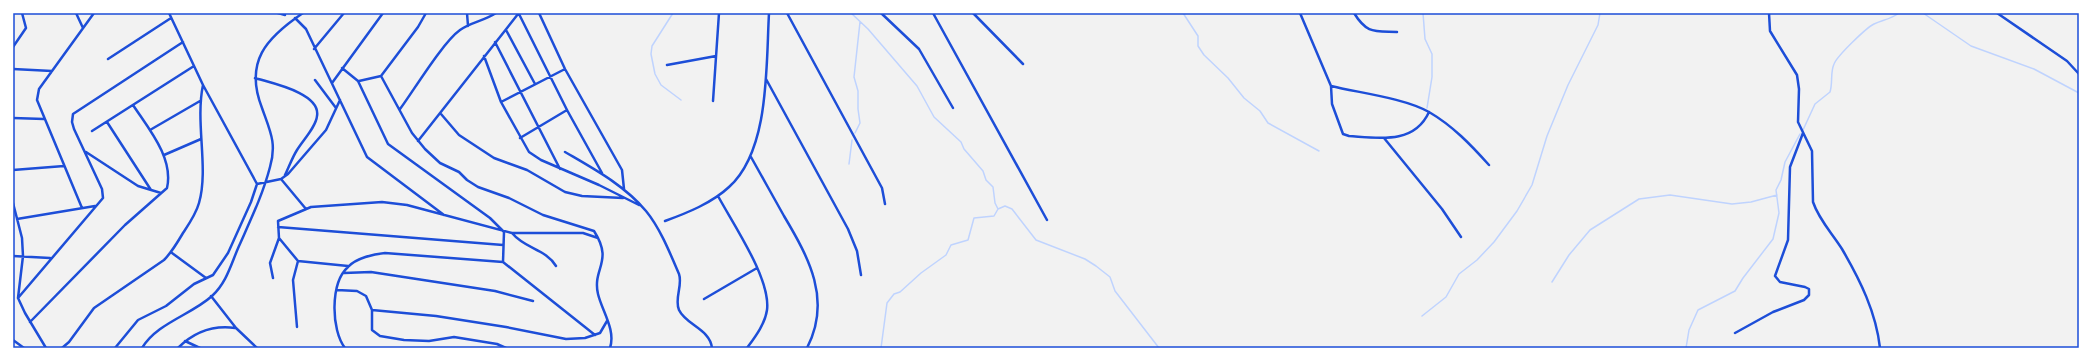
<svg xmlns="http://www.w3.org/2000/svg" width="2092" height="361" font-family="Commissioner,sans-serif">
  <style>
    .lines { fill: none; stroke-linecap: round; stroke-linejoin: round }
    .stream { stroke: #bfd3fe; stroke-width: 1.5 }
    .minor { stroke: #1d4ed8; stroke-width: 2.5 }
    .neatline { fill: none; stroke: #1d4ed8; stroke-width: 1.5 }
  </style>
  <rect width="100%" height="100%" fill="#f2f2f2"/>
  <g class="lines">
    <path class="stream" d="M 673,13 L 652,46 L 651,54 L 655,74 L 661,85 L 681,100
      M 851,13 L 868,29 L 917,86 L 934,117 L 961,142 L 964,149 L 983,171 L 986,180 L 993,187 L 995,203 L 998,209
      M 1183,13 L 1198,36 L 1198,46 L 1204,55 L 1228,78 L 1244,98 L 1260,111 L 1268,123 L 1319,151
      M 1423,13 L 1425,39 L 1432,54 L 1432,77 L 1427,108
      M 1923,13 L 1971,46 L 2034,69 L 2079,93
      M 1803,130 L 1815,104 L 1830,92 C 1833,83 1830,73 1834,64 C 1837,56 1866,28 1874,24 C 1883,20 1891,19 1899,13
      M 855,133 L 860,123 L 858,109 L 858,91 L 854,77 L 860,22
      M 849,164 L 852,140
      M 1552,282 L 1569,255 L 1590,230 L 1639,199 L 1670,195 L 1732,204 L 1751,202 L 1777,195
      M 1422,316 L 1446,297 L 1459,274 L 1477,260 L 1494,242 L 1517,211 L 1532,185 L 1547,136 L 1568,85 L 1598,25 L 1600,13
      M 881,348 L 887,303 L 894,294 L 900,292 L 921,273 L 946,255 L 951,245 L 968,240 L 974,218 L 994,216 L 998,209 L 1005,206 L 1012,209 L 1036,240 L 1085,259 L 1096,266 L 1110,277 L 1115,291 L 1159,348
      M 1686,348 L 1689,330 L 1698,310 L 1735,291 L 1743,278 L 1773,239 L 1779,213 L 1776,190 L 1781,180 L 1785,162 L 1800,134"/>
    <path class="minor" d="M 76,13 L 83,28
      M 169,13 L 203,85 L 257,184 L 281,179 L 288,174 L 326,130 L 340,100
      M 278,13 L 285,15
      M 467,13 L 468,26
      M 539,13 L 565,69 L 622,170 L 624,189
      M 787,13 L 882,188 L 885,204
      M 881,13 L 919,49 L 953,108
      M 933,13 L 1047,220
      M 973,13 L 1023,64
      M 1300,13 L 1331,86 L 1332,104 L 1343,134 L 1349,136 C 1378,138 1414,145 1429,112
      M 1354,13 C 1367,34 1374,31 1397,32
      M 1769,13 L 1770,31 L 1797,75 L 1799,89 L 1798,122 L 1812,151 L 1813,202 C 1819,220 1832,233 1842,249 C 1860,280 1876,312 1880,348
      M 1997,13 L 2067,61 L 2079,74
      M 519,14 L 567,110 L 602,173
      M 295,18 L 306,29 L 367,157 L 444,215
      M 506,30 L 535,84
      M 495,42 L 560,169
      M 13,47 L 26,28 L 22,13
      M 314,49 L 344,13
      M 484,56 L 501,102 L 529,152 L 541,160 L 599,185 L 639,205
      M 108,59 L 171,18
      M 667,65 L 716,56
      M 342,68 L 358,81 L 388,144 L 490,218 L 504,232
      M 13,69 L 52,71
      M 381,76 L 412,133 L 425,149 L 440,163 L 459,172 L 467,180 L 478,187 L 509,198 L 543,215 L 594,231 C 614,262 592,268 598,294 C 602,311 616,330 610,348
      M 381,76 L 418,27 L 426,13
      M 255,78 C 271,83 321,93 317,116 C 316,127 303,140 297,150 C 292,158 289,167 285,175
      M 766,79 L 848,229 L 857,251 L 861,275
      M 315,80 L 336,108
      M 359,81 L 381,76
      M 332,83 L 383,13
      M 1331,86 C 1360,93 1404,98 1429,112 C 1453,126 1471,145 1489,165
      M 713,101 L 719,13
      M 501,102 L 565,69
      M 400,109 C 414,90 443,42 460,30 C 471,22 484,21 496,13
      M 441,114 L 459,135 L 494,158 L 527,170 L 565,192 L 582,196 L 623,198
      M 13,118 L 44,119
      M 107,122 L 151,190
      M 150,130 L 200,101
      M 92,131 L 194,66
      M 520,138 L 567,110
      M 1384,138 L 1442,209 L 1461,237
      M 418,141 L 518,14
      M 86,152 L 138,186 L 161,193
      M 565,152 C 594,169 624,185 646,211 C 660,228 670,253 679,274 C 683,285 674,299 679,310 C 686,325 710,329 712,348
      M 164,155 L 201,139
      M 751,157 C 762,177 773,196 784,216 C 809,258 832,300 807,348
      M 13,170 L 64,166
      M 281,179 L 306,209
      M 718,196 C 733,224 771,279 767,310 C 765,324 755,337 747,348
      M 13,203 L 22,238 L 23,256 L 18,298 L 25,313 L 46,348
      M 82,208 L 37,100 L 39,89 L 94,13
      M 17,219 L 95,206
      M 665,221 C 687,213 712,203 729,187 C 770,150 766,65 769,13
      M 278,227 L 503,245
      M 512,233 L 583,233 L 598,238
      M 172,253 L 206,278
      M 13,256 L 50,258
      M 503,262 L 595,335
      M 503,262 L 504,232
      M 348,266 L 298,261 L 279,238 L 278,221 L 311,207 L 382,202 L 407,205 L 512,233 C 525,249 546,249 556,266
      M 344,273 L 371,272 L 495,291 L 533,301
      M 273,278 L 270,263 L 279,238
      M 337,290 L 357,291 L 366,296 L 372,310 L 372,330 L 380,336 L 404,340 L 429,341 L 454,337 L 497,344 L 506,348
      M 211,296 L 236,328 L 257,348
      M 18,298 L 103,198 L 102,189 L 74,129 L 72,122 L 73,114 L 183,42
      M 704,299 L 757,268
      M 372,310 L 436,316 L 506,327 L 566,339 L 585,338 L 600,333 L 607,321
      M 30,322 L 125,225 L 167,188 C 174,158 148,128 133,105
      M 297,327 L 293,280 L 298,261
      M 1735,333 L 1773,312 L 1804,300 L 1809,295 L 1809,289 L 1805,287 L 1780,282 L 1775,276 L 1788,240 L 1790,167 L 1803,133
      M 13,340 L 24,348
      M 185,341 L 200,348
      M 62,348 L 69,342 L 94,308 L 164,260 C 172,252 177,243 183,233 C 189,224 196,214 199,203 C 209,168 195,123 203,85
      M 115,348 L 138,320 L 166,306 L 194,284 L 213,275 L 228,253 L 251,202 L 257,184
      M 142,348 C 157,323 191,315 212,296 C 227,282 231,264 239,246 C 251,219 263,194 270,167 C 277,143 270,131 262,108 C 244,62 266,38 303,13
      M 178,348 C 194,332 213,325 235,328
      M 345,348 C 331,330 330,283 348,267 C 356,258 374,254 385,253 L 503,262"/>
  </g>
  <rect width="2092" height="361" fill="none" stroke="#ffffff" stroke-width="28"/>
  <rect x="14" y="14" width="2064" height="333" class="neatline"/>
</svg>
